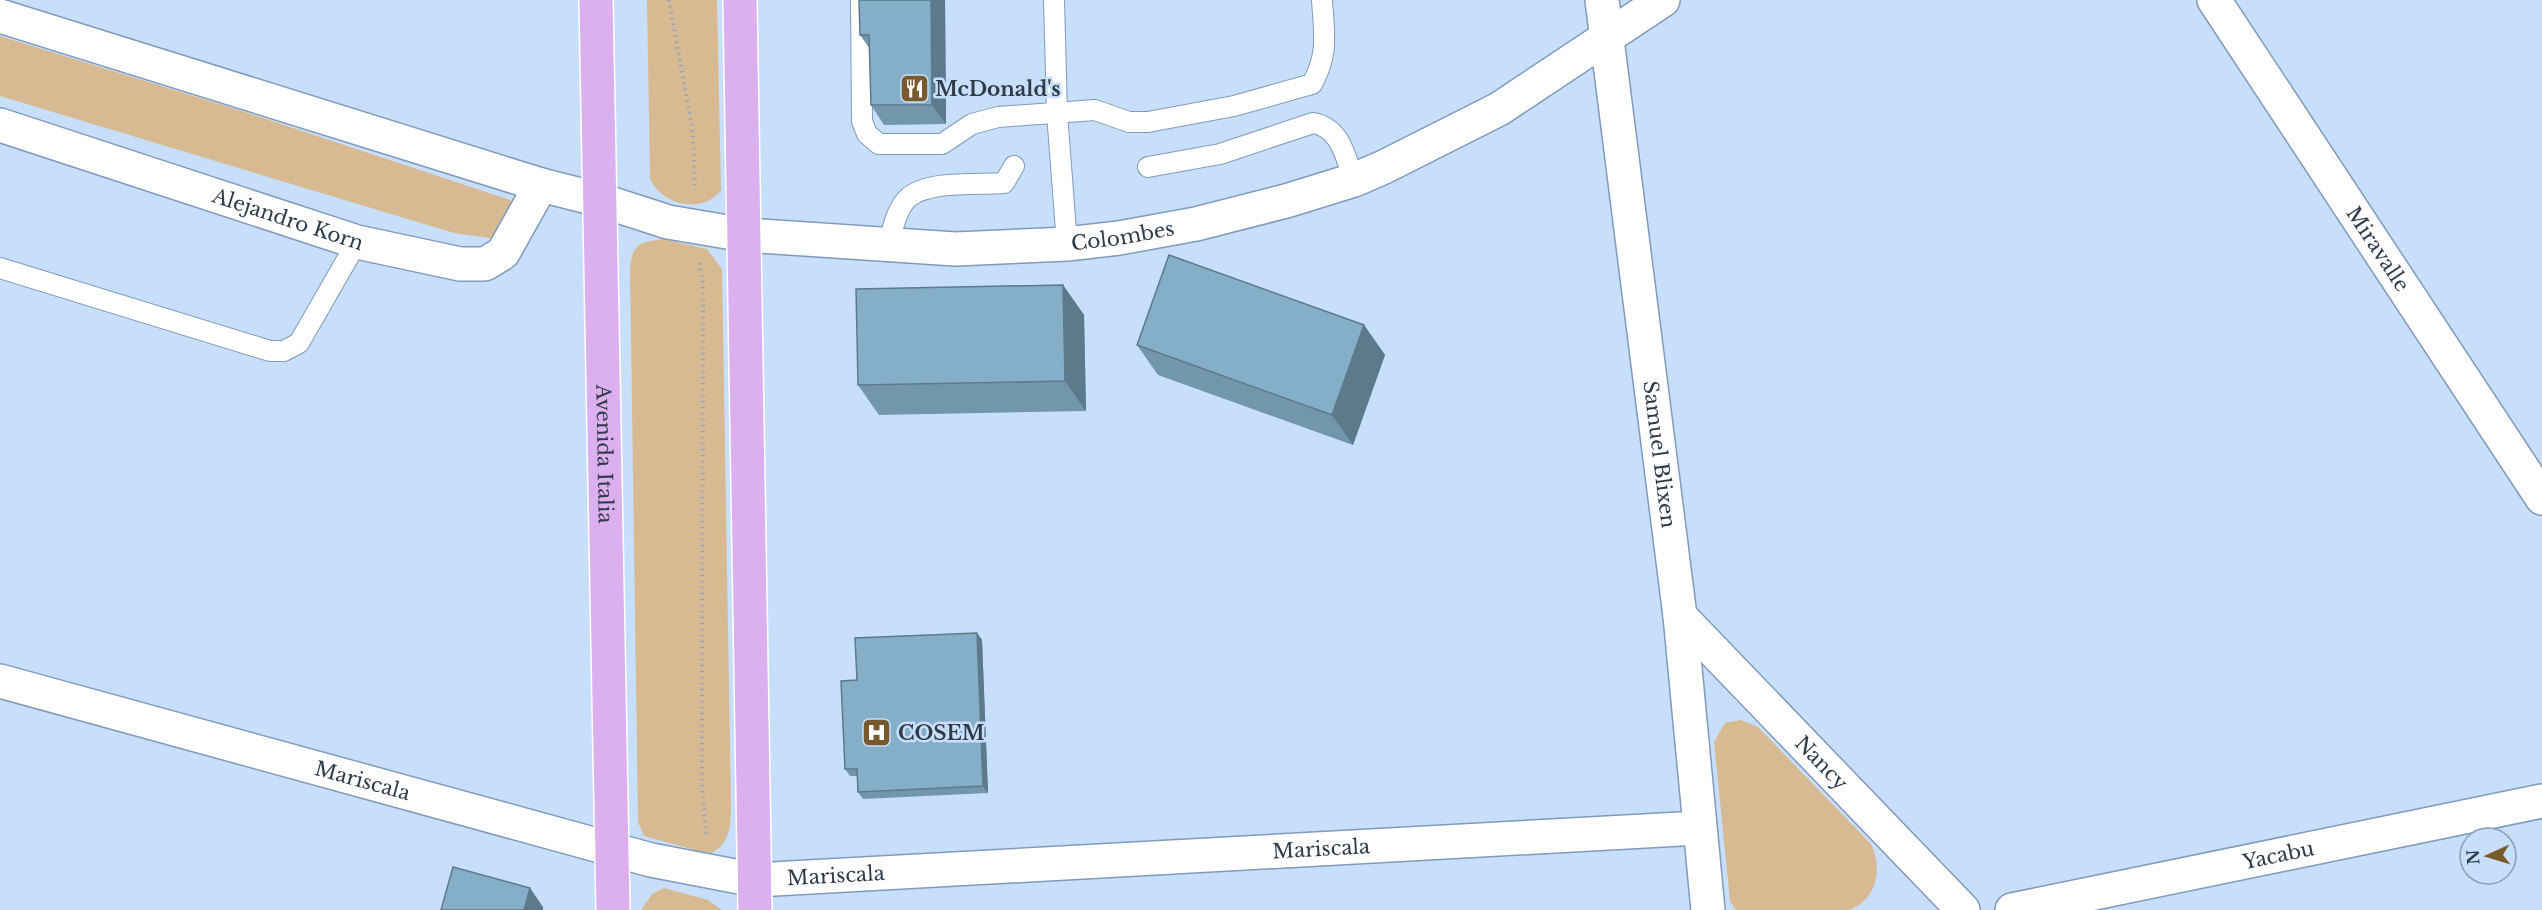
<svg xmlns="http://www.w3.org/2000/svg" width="2542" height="910" font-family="'Libre Baskerville',serif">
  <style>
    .green { fill: #d8ba92 }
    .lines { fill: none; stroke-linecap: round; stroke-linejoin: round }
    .service-casing { stroke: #809abb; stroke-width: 22 }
    .minor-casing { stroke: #809abb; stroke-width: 36 }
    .primary-casing { stroke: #fff; stroke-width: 36 }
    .path { stroke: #93a6bd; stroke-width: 4; stroke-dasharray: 1.5 4.5; stroke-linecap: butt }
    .service { stroke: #fff; stroke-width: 20 }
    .minor { stroke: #fff; stroke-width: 33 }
    .primary { stroke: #dcb0ef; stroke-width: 33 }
    .wall { fill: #7296ac }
    .shaded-wall { fill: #5d7a8c }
    .building { fill: #85afc8; stroke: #5d7a8c; stroke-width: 1.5 }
    .labels { text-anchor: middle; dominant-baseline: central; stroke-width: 5; stroke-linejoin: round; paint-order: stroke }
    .poi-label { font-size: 20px; font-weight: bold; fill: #2f3b49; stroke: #c8dffb; text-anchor: start }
    .street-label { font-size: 20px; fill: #2f3b49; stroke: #c8dffb }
  </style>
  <rect width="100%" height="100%" fill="#c8dffb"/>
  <path class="green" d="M 647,0 L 717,0 L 721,190 C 703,215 662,205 650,179 Z
    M 0,36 L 242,111 L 510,200 L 520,206 L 496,239 L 454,233 L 0,96 Z
    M 662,239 L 707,249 L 722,269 L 731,808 C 730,828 730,842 712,853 L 702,852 L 644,836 L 638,822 L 630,268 C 633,243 639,243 662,239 Z
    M 1741,720 L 1758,727 L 1871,844 C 1883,868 1877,900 1849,910 L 1736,910 L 1730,901 L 1714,742 L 1725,723 Z
    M 664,888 L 708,900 L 722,910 L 641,910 L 652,894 Z"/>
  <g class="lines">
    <defs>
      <path id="service" d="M 861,0 L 862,121 L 867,134 L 879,144 L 942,144 L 972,124 L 998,117 L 1095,110 L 1129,122 L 1148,122 L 1234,106 L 1312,84 C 1329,54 1324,33 1322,0
        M 1054,0 L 1057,113 L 1067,244
        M 1148,167 L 1220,154 L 1313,123 C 1341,128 1345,156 1354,180
        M 888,246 C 892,232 896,209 908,198 C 928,180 978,185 1004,183 L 1014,166
        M 0,268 L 270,351 L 284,351 L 299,343 L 357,242"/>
      <g id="minor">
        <path id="s1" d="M 1602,0 L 1680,616 L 1708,910"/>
        <path id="s2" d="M 2214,0 L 2542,498"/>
        <path id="s3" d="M 0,16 L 541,185 L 600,200 L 668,222 L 745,235 L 955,249 L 1067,244 L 1119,238 L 1196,224 L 1286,201 L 1354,180 L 1384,167 L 1499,109 L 1663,0"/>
        <path id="s4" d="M 0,125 L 357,242 L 460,264 L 485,264 L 503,253 L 541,185"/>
        <path id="s5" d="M 1680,616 L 1963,910"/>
        <path id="s6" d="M 0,681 L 651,860 L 755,880 L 1699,828"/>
        <path id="s7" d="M 2012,910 L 2542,801"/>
      </g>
      <g id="primary">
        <path id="s8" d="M 596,0 L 613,910"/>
        <path d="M 740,0 L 755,910"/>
      </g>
    </defs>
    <use href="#service" class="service-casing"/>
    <use href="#minor" class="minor-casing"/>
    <use href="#primary" class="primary-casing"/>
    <path class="path" d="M 669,0 L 693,133 L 695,190
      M 700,263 L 703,289 L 702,784 L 706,834"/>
    <use href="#service" class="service"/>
    <use href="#minor" class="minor"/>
    <use href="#primary" class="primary"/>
  </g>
  <path class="wall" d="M 859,0 L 945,0 L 946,124 L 884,125 L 871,105 L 870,49 L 860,35 Z
    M 1063,285 L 1084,315 L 1086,411 L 879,415 L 858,385 Z
    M 1364,325 L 1385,355 L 1353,445 L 1158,375 L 1137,345 Z
    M 977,633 L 982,640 L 988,793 L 863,799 L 858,792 L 857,776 L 850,776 L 845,769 L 857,680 Z"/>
  <path class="shaded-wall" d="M 931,0 L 945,0 L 946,124 L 932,105 Z
    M 1063,285 L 1084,315 L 1086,411 L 1065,381 Z
    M 1364,325 L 1385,355 L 1353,445 L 1332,415 Z
    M 977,633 L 982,640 L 988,793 L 983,786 Z
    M 530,888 L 543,907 L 543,910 L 524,910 Z"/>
  <path class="building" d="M 859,0 L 931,0 L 932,105 L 871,105 L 869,35 L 860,35 Z
    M 1169,255 L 1364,325 L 1332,415 L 1137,345 Z
    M 1063,285 L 1065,381 L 858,385 L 856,289 Z
    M 977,633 L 983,786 L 858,792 L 857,769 L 845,769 L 841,681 L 857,680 L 855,638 Z
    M 453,867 L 530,888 L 524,910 L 441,910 Z"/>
  <defs>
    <symbol id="restaurant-square" viewBox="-11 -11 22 22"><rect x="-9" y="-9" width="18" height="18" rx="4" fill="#795a2f" stroke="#c8dffb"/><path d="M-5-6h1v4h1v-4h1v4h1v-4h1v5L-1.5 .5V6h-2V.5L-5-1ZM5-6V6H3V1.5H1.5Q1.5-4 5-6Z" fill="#fff"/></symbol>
    <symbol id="hospital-square" viewBox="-11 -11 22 22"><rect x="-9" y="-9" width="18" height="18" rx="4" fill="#795a2f" stroke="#c8dffb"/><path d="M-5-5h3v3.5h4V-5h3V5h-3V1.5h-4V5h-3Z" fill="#fff"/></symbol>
  </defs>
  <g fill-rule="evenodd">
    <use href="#restaurant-square" x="898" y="72" width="33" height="33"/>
    <use href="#hospital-square" x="860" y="716" width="33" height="33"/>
  </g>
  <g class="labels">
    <g class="poi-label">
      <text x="935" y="89">McDonald's</text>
      <text x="898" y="733">COSEM</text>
    </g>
    <g class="street-label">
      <text stroke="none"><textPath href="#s4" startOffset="303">Alejandro Korn</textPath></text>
      <text stroke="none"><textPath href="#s3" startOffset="1156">Colombes</textPath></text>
      <text stroke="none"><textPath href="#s2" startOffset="298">Miravalle</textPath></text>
      <text stroke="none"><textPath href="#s8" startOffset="454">Avenida Italia</textPath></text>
      <text stroke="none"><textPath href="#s1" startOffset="458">Samuel Blixen</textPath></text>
      <text stroke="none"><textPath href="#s5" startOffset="204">Nancy</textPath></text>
      <text stroke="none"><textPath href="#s6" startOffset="376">Mariscala</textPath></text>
      <text stroke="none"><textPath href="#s6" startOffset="1348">Mariscala</textPath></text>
      <text stroke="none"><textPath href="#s7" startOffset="272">Yacabu</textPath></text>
      <text stroke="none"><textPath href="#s6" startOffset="862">Mariscala</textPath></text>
    </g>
  </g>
  <g transform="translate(2488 856) rotate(266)"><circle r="28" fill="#c8dffb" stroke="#8b9db4" stroke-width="1.5"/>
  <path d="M0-4.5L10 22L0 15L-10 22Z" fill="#795a2f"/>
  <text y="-9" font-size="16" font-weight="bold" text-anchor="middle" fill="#2f3b49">N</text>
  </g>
</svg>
